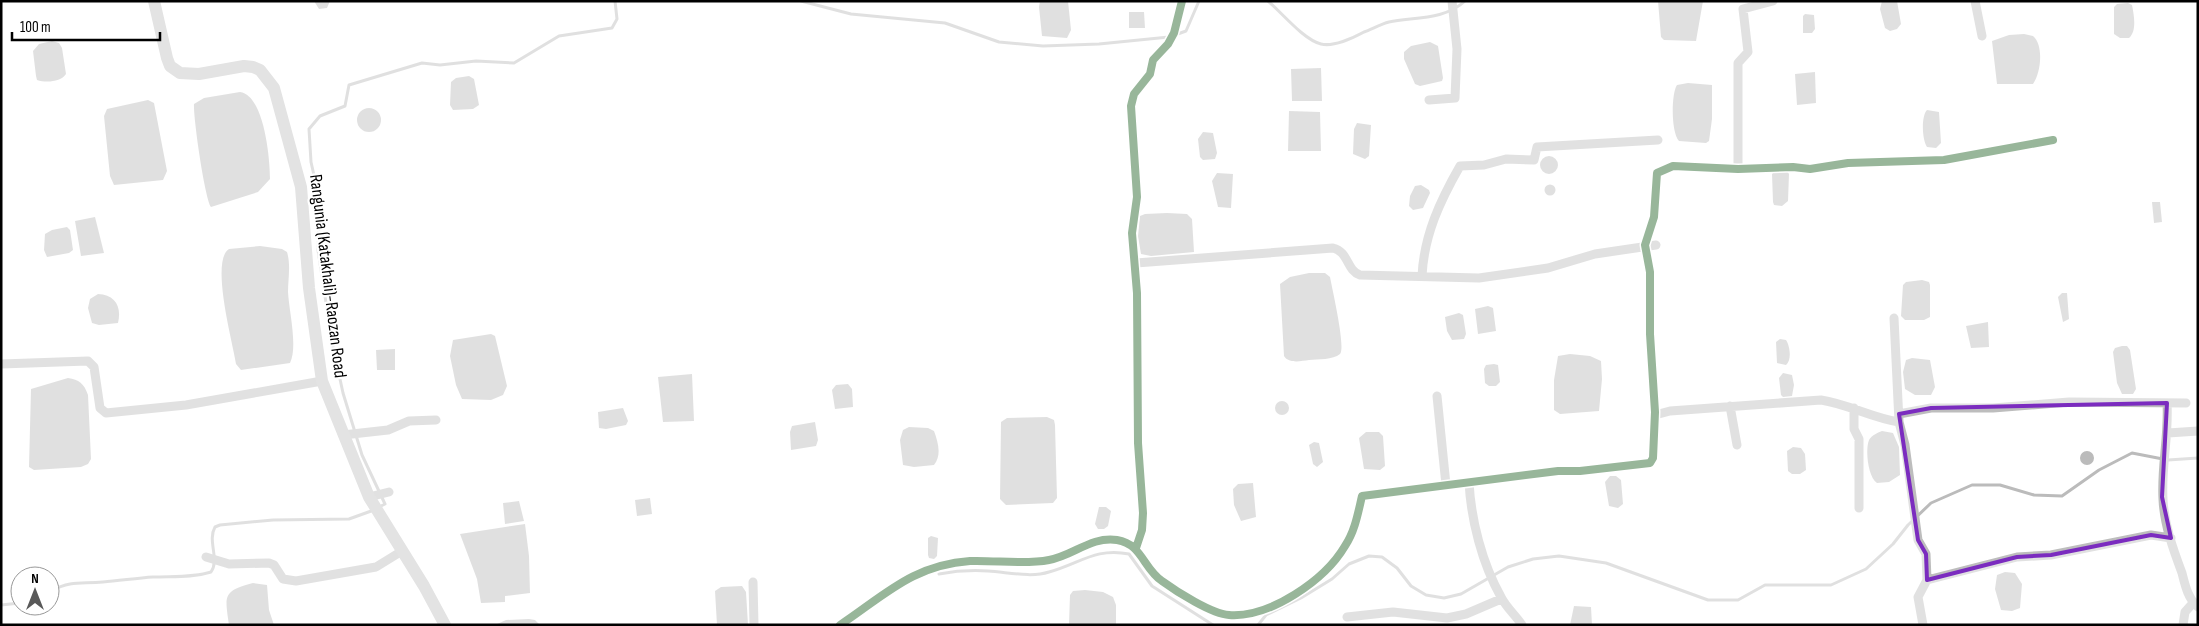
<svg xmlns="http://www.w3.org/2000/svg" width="2199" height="626" font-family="'Sofia Sans Condensed',sans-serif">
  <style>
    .water { fill: #bbb }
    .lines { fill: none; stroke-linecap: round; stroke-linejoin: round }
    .stream { stroke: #bbb; stroke-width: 3 }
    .minor { stroke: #bdbdbd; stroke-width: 9 }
    .secondary { stroke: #c0c0c0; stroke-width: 12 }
    .cycleway-casing { stroke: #fff; stroke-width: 11 }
    .cycleway { stroke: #1b5e20; stroke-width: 8 }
    .marked { fill: none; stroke: #7b2cbf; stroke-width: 4; stroke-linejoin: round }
    .labels { text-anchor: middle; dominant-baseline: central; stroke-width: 4.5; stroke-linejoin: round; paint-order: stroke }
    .street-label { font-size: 18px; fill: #000; stroke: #fff }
  </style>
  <rect width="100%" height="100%" fill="#fff"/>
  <path class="water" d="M 314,1 L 330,1 L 327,8 L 319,9 Z
    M 1040,1 L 1068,1 L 1071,30 L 1067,38 L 1042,36 L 1039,7 Z
    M 1658,1 L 1703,1 L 1696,41 L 1664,40 L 1661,37 Z
    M 1882,1 L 1897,1 L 1901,24 L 1897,29 L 1890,31 L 1885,28 L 1880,9 Z
    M 2128,3 L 2132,5 C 2134,15 2137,31 2129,38 L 2120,38 L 2114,34 L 2114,7 L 2117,4 Z
    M 1129,12 L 1144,12 L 1145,28 L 1129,28 Z
    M 1805,14 L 1814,15 L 1815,29 L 1812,33 L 1803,33 L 1803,16 Z
    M 2024,34 L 2033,36 C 2044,45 2041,73 2033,84 L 1997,84 L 1992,41 L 2009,35 Z
    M 52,41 L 59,43 L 62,48 L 66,74 C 61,82 46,83 37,80 L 36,76 L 33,51 L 39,44 Z
    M 1430,42 L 1438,46 L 1443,78 L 1442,81 L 1420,86 L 1415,84 L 1404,59 L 1404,52 L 1411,46 Z
    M 1321,68 L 1322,101 L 1292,101 L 1291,69 Z
    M 1815,72 L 1816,103 L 1797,105 L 1795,74 Z
    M 469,76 L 474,79 L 479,105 L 473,109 L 453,110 L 450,105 L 451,82 L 456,78 Z
    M 1688,83 L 1712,85 L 1712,119 L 1709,141 L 1706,143 L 1679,141 C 1671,133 1671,94 1677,85 Z
    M 240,92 C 264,95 270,158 270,179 L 258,192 L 211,207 C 205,199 193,117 194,104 L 204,98 Z
    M 148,100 L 154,103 L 167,171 L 163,180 L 114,185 L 110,176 L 104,116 L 107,109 Z
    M357 120a12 12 0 1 1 24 0a12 12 0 1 1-24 0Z
    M 1927,110 L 1939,112 L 1941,143 L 1936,148 L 1927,147 C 1922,140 1921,116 1927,110 Z
    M 1289,111 L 1320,112 L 1321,151 L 1288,151 Z
    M 1357,123 L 1371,125 L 1369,156 L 1365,159 L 1353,154 L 1354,129 Z
    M 1203,132 L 1213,133 L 1217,153 L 1215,159 L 1203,160 L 1200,157 L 1198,139 Z
    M1540 165a9 9 0 1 1 18 0a9 9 0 1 1-18 0Z
    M 1775,171 L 1787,171 L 1789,174 L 1788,201 L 1782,206 L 1774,205 L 1773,202 L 1772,174 Z
    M 1217,173 L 1233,174 L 1231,208 L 1218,207 L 1212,181 Z
    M1544.5 190a5.5 5.5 0 1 1 11 0a5.5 5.5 0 1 1-11 0Z
    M 1421,185 L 1429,190 L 1430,193 L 1423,208 L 1413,210 L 1409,206 L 1410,196 L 1415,186 Z
    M 2152,202 L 2160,202 L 2162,222 L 2154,223 Z
    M 1167,213 L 1187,214 L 1192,219 L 1194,252 L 1151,256 L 1141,254 L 1138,236 L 1140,216 L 1145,214 Z
    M 95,217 L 104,253 L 81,256 L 75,221 Z
    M 67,227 L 70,230 L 73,250 L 69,253 L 47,257 L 44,250 L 45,234 L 52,230 Z
    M 260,246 L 282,249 L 287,252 C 291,265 288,279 288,292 C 289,311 298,347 290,363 L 241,370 L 236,364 C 233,343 210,261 229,249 Z
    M 1309,273 L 1325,273 L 1330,277 C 1332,288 1346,348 1340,354 C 1333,360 1318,359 1309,360 C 1301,361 1289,364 1284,356 L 1280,284 L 1290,277 Z
    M 1922,280 L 1929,282 L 1930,285 L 1930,317 L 1924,320 L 1905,320 L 1901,316 L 1903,285 L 1906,282 Z
    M 2062,293 L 2067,293 L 2069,319 L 2063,322 L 2058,297 Z
    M 98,294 C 115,295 122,306 118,323 L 99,325 L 92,323 L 88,308 L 90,299 Z
    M 1488,306 L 1493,308 L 1496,331 L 1478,334 L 1475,309 Z
    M 1459,313 L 1463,315 L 1466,334 L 1464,339 L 1452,340 L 1447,331 L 1445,317 Z
    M 1988,322 L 1989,347 L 1971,348 L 1966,326 Z
    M 491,334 L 495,336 L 507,386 L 503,395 L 491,400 L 462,399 L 456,385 L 450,356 L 453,340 Z
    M 1780,339 L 1786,340 C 1790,346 1792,360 1786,365 L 1777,363 L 1776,342 Z
    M 2122,346 L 2127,346 L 2130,350 L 2136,389 L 2133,394 L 2122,394 L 2117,383 L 2113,352 L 2115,348 Z
    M 395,349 L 395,370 L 377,370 L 376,350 Z
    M 1570,354 L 1590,356 L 1601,361 L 1602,379 L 1599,411 L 1560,414 L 1554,410 L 1554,380 L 1558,356 Z
    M 1912,358 L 1930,360 L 1935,387 L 1931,395 L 1915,395 L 1905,389 L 1903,372 L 1906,360 Z
    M 1494,364 L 1498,365 L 1500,382 L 1496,386 L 1489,386 L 1485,383 L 1484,369 L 1486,365 Z
    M 1783,373 L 1792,375 L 1794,385 L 1792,396 L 1783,397 L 1781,395 L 1779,378 Z
    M 692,374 L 694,421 L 663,422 L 658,377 Z
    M 68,378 C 79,380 84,383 88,395 L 91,459 L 88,464 L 81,467 L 34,470 L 29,467 L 31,389 Z
    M 848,384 L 852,389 L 853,407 L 835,409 L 832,390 L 836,385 Z
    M1275 408a7 7 0 1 1 14 0a7 7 0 1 1-14 0Z
    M 623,408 L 628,421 L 626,425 L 606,429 L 599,428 L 598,412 Z
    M 1047,417 L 1054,420 L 1055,425 L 1057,498 L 1053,503 L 1006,505 L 1000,499 L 1001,422 L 1007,418 Z
    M 815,422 L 818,440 L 816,446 L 791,450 L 790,432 L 792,426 Z
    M 909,427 L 928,428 L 934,431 C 938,442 942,455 934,465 L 914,467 L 903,465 L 900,440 L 903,430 Z
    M 1882,431 L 1893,433 L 1899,447 L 1900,475 L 1889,482 L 1877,483 C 1868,477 1865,450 1869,440 C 1872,435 1877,433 1882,431 Z
    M 1366,432 L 1379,432 L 1383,436 L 1385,466 L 1380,470 L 1364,469 L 1359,438 Z
    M 1314,442 L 1319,443 L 1323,462 L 1317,467 L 1313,464 L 1309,445 Z
    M 1793,447 L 1801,448 L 1805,454 L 1806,470 L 1800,474 L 1792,474 L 1788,471 L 1787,451 Z
    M2080 458a7 7 0 1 1 14 0a7 7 0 1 1-14 0Z
    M 1610,476 L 1616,476 L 1621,480 L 1623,504 L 1618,508 L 1609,506 L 1605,482 Z
    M 1253,483 L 1256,517 L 1241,521 L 1234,505 L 1233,489 L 1238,484 Z
    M 650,498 L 652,514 L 637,516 L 635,500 Z
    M 519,501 L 524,521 L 505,524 L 503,503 Z
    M 1099,507 L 1106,507 L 1111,511 L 1108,526 L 1104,529 L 1098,529 L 1095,524 Z
    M 525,524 L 529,556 L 530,593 L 505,596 L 505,602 L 481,603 L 477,579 L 460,534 Z
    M 931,536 L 938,538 L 937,556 L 934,559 L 929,558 L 928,555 L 928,538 Z
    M 2005,572 L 2015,573 L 2022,584 L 2020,608 L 2012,611 L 2001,610 L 1995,589 L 1997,575 Z
    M 253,583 L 267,585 L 269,610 L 274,625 L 229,625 C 225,596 222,591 253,583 Z
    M 742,586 L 746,592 L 748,625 L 717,625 L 715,591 L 721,587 Z
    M 1085,590 L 1103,592 L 1113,597 L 1116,605 L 1116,625 L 1069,625 L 1070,595 L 1073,591 Z
    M 1574,606 L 1591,607 L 1592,625 L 1570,625 Z
    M 529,619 L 535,620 L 540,625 L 495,625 L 506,620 Z"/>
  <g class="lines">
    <path class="stream" d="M 801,1 L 851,14 L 945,23 L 999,42 L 1043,46 L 1099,44 L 1169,37
      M 1268,1 C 1282,13 1304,40 1321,44 C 1333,47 1353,38 1364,32 C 1372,29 1381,24 1389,22 C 1414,17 1445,20 1465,1
      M 1175,35 L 1186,31 L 1199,1
      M 379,507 L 385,504 L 362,455 L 343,393 L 332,342 L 318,250 L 320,202 L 311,162 L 309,129 L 320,116 L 345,106 L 349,85 L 422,63 L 440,65 L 476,61 L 514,63 L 559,36 L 612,28 L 617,19 L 615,1
      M 939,574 C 955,571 972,570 988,571 C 1007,572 1031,578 1049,572 C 1079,564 1096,547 1129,554 L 1152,586 L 1213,625
      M 50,591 C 73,580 80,584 103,582 C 119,581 136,578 153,577 C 172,576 192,578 211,572 C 220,559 207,541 215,527 L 220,525 L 273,520 L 349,519 L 374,510
      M 1,605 L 20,603
      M 1258,625 L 1266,615 L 1301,598 L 1332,579 L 1349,564 L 1369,556 L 1382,557 L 1397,568 L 1411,586 L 1426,595 L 1444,598 L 1461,594 L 1508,567 L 1533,559 L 1559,556 L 1606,563 L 1708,600 L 1738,600 L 1765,585 L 1831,585 L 1866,569 L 1893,544 L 1908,525 L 1931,503 L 1972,485 L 2000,485 L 2034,495 L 2062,496 L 2099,470 L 2132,453 L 2168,460 L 2198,458"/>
    <path class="minor" d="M 1975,1 L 1982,36
      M 1429,100 L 1455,98 L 1457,49 L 1452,1
      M 1738,169 L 1738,63 L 1748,52 L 1743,9 L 1773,1
      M 1136,263 L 1333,248 C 1349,252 1346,270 1360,275 L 1479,278 L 1548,268 L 1595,254 L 1656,245
      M 1422,276 C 1424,235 1440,201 1460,166 L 1484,165 L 1506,159 L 1534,160 L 1537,147 L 1658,140
      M 1894,318 L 1899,422 L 1905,445 L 1918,540 L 1926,554 L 1927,580 L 1918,597 L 1923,625
      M 1,364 L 88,361 L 94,367 L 100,408 L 106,413 L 186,405 L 322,381
      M 1437,396 L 1446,485
      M 2167,403 C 2169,436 2161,467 2163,499 C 2164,524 2173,549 2182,573 C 2185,585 2188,599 2198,607
      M 1730,406 L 1737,445
      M 1854,408 L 1854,429 L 1859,439 L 1859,508
      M 1899,414 L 1931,408 L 1993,408 L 2069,402 L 2186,403
      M 1655,415 L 1670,411 L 1821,400 C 1848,404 1872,418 1899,422
      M 2168,433 L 2198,431
      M 343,435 L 388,430 L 409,421 L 436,420
      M 1469,482 C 1471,520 1482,563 1501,597 C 1506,607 1516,616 1522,625
      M 369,497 L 389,492
      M 1136,548 L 1142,530 L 1143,513 L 1138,443 L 1137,293 L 1132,233 L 1137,197 L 1131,106 L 1134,94 L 1150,74 L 1153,60 L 1168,44 L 1174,33 L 1182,1
      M 206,557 L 229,564 L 269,563 L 274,565 L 283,579 L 296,581 L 376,567 L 402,551
      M 1927,580 L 2017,557 L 2051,555 L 2151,535 L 2171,538
      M 753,582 L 754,625
      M 1347,617 L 1393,612 L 1447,618 L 1466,614 L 1501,599
      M 840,625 C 885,595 913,565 970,561 C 996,560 1024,565 1049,560 C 1073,556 1091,536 1117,540 C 1142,544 1143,568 1162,581 C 1177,592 1212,614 1229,615 C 1270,618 1325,580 1345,546 C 1355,531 1358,513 1362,496 L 1558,471 L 1580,471 L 1650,463 L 1653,458 L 1655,412 L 1650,334 L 1650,272 L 1645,245 L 1654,217 L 1657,173 L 1673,166 L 1738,169 L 1793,167 L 1810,169 L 1848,163 L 1944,160 L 2053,140
      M 2183,625 L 2185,612 L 2193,603"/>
    <path class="secondary" d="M 154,1 L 167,58 L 170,66 L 180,73 L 199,74 L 244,66 L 253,67 L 260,70 L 274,88 L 301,187 L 309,288 L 322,381 L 369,497 L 424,586 L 445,625"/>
    <defs>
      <path id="cycleway" d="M 1136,548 L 1142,530 L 1143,513 L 1138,443 L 1137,293 L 1132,233 L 1137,197 L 1131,106 L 1134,94 L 1150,74 L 1153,60 L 1168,44 L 1174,33 L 1182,1
        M 840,625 C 885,595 913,565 970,561 C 996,560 1024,565 1049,560 C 1073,556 1091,536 1117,540 C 1142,544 1143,568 1162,581 C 1177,592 1212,614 1229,615 C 1270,618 1325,580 1345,546 C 1355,531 1358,513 1362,496 L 1558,471 L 1580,471 L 1650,463 L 1653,458 L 1655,412 L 1650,334 L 1650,272 L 1645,245 L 1654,217 L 1657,173 L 1673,166 L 1738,169 L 1793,167 L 1810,169 L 1848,163 L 1944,160 L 2053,140"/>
    </defs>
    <use href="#cycleway" class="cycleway-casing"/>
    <use href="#cycleway" class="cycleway"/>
  </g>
  <path d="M0 0H2199V626H0ZM 2167,403 L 2162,497 L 2171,538 L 2151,535 L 2051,555 L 2017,557 L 1927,580 L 1926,554 L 1918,540 L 1899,414 L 1931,408 Z" fill="#fff" fill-opacity=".55" fill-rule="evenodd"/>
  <path class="marked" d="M 2167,403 L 2162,497 L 2171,538 L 2151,535 L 2051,555 L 2017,557 L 1927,580 L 1926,554 L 1918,540 L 1899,414 L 1931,408 Z"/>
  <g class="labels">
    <g class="street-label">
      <text transform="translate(328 276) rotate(83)">Rangunia (Katakhali)-Raozan Road</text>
    </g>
  </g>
  <rect width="2199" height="626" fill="none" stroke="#000000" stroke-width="5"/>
  <g transform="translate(35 591)"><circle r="24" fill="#ffffff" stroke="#999999"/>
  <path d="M0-4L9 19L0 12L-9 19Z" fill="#595959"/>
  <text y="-8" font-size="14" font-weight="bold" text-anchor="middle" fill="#000000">N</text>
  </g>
  <path d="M12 32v8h148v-8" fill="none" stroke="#000000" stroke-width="2.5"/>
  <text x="20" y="32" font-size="15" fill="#000000" stroke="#ffffff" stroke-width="4" paint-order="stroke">100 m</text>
</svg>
